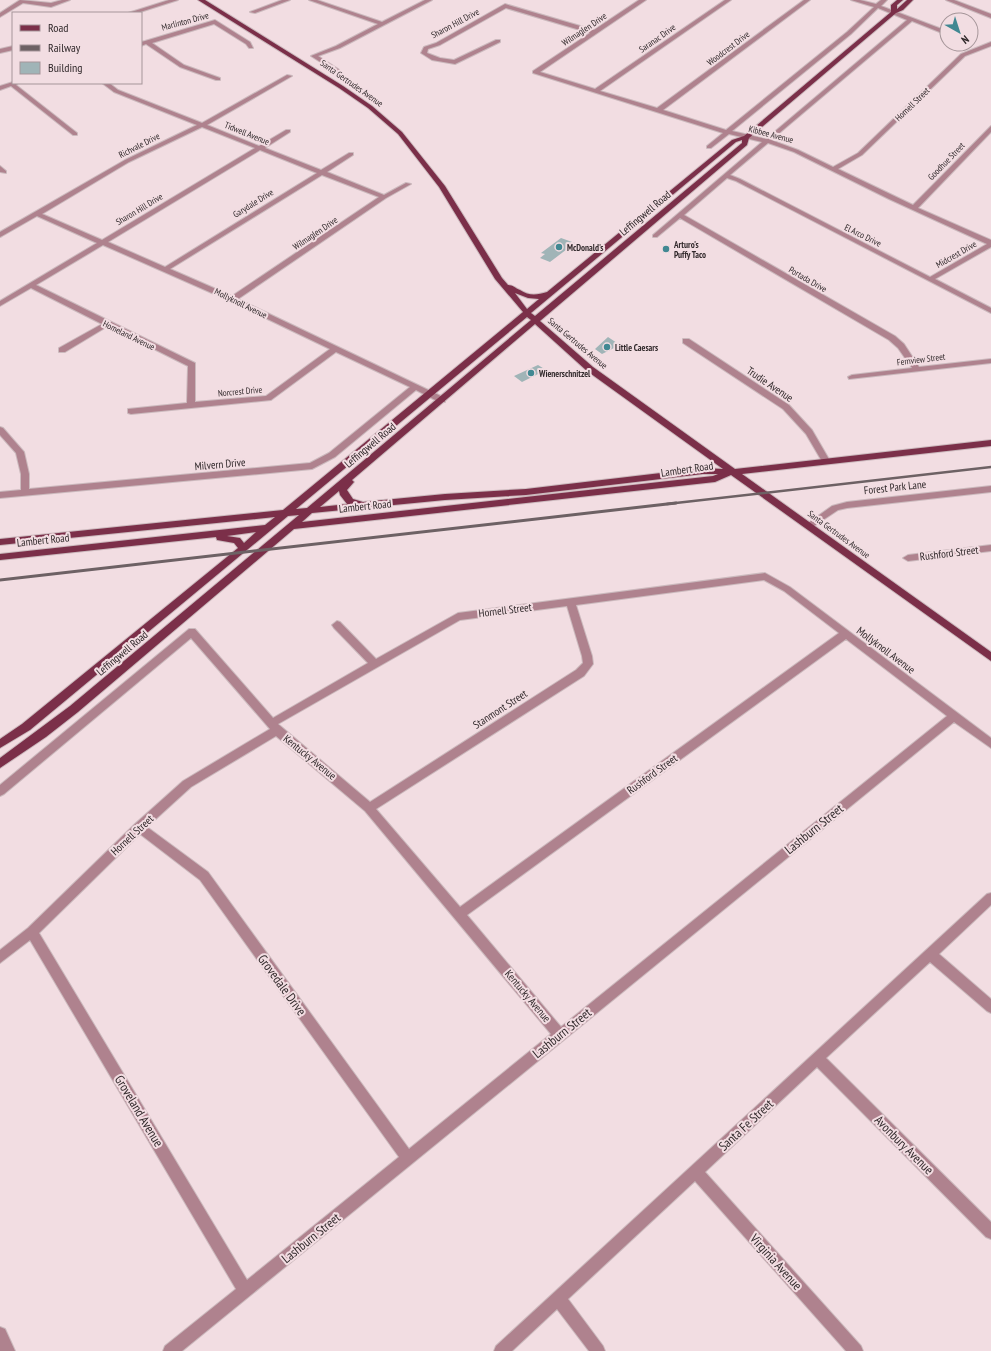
<svg xmlns="http://www.w3.org/2000/svg" width="991" height="1351" font-family="'PT Sans Narrow',sans-serif">
  <style>
    .building { fill: #a0b4b7 }
    .lines { fill: none; stroke-linecap: round; stroke-linejoin: round }
    .minor-casing { stroke: #cbb9bd; stroke-width: 2 }
    .major-casing { stroke: #cbb9bd; stroke-width: 2 }
    .minor { fill: #af828e; fill-rule: evenodd }
    .major { fill: #7b2f49; fill-rule: evenodd }
    .rail-far1 { stroke: #6d6164; stroke-width: 2.5 }
    .rail { stroke: #6d6164; stroke-width: 3 }
    .poi-dot { fill: #418892; stroke: #f2dde2; stroke-width: 1.5 }
    .labels { text-anchor: middle; dominant-baseline: central; stroke-width: 4; stroke-linejoin: round; paint-order: stroke }
    .far-street-label { font-size: 9px; fill: #31292b; stroke: #f2dde2 }
    .far-poi-label { font-size: 9px; font-weight: bold; fill: #31292b; stroke: #f2dde2; text-anchor: start }
    .street-label { font-size: 11px; fill: #31292b; stroke: #f2dde2 }
    .near-street-label { font-size: 13px; fill: #31292b; stroke: #f2dde2 }
  </style>
  <rect width="100%" height="100%" fill="#f2dde2"/>
  <path class="building" d="M 561,238 L 575,243 L 550,262 L 540,258 L 545,254 L 541,253 Z
    M 608,337 L 620,345 L 602,354 L 595,349 Z
    M 538,365 L 546,370 L 522,382 L 514,376 Z"/>
  <g class="lines">
    <defs>
      <path id="minor" d="M 20,0 L 51,3 L 62,0 L 70,0 L 51,7 L 23,3 L 0,17 L 0,13 Z
        M 169,0 L 178,0 L 137,13 L 128,13 Z
        M 282,0 L 290,0 L 255,13 L 250,12 Z
        M 309,0 L 317,0 L 382,22 L 425,0 L 432,0 L 340,48 L 318,56 L 338,69 L 339,70 L 336,72 L 311,56 L 336,46 L 378,24 Z
        M 639,0 L 646,0 L 540,72 L 595,89 L 725,0 L 731,0 L 600,91 L 657,108 L 804,0 L 810,0 L 663,110 L 726,130 L 847,32 L 874,7 L 851,0 L 860,0 L 876,4 L 881,0 L 887,0 L 881,6 L 947,31 L 947,35 L 912,21 L 771,140 L 798,150 L 833,167 L 858,153 L 961,54 L 991,42 L 991,46 L 965,56 L 862,155 L 838,169 L 913,205 L 991,126 L 991,132 L 918,208 L 991,240 L 991,247 L 935,279 L 991,308 L 991,313 L 736,181 L 727,178 L 684,215 L 895,336 L 904,344 L 919,367 L 991,359 L 991,363 L 849,379 L 848,377 L 852,375 L 912,368 L 898,348 L 889,340 L 680,218 L 657,237 L 653,237 L 653,235 L 762,142 L 729,134 L 711,148 L 707,148 L 707,146 L 723,133 L 533,73 L 533,71 L 590,33 L 506,8 L 440,45 L 428,49 L 427,53 L 440,58 L 454,60 L 496,40 L 500,40 L 500,42 L 455,64 L 432,60 L 421,53 L 424,47 L 436,43 L 505,4 L 594,30 ZM 878,8 L 907,20 L 766,139 L 732,131 L 851,34 ZM 768,143 L 794,152 L 889,199 L 987,244 L 930,277 L 740,179 L 730,175 Z
        M 946,0 L 954,0 L 991,14 L 991,18 Z
        M 215,20 L 250,42 L 253,48 L 249,48 L 246,44 L 214,24 L 152,43 L 184,65 L 220,78 L 220,80 L 216,80 L 180,67 L 146,44 L 141,46 L 141,42 L 145,41 Z
        M 13,46 L 13,50 L 0,53 L 0,49 Z
        M 287,75 L 292,76 L 207,125 L 259,146 L 286,130 L 290,130 L 290,132 L 265,148 L 321,170 L 349,153 L 353,153 L 353,155 L 327,172 L 384,195 L 406,183 L 411,184 L 386,198 L 238,299 L 445,398 L 445,402 L 439,402 L 416,390 L 335,457 L 312,469 L 0,498 L 0,492 L 21,490 L 21,474 L 16,453 L 0,435 L 0,427 L 3,428 L 24,452 L 29,474 L 29,489 L 310,463 L 329,453 L 410,387 L 336,352 L 271,400 L 131,414 L 128,413 L 128,409 L 187,403 L 188,366 L 108,326 L 65,352 L 59,352 L 59,348 L 102,324 L 31,288 L 0,306 L 0,301 L 97,243 L 37,216 L 2,236 L 0,237 L 0,232 L 125,160 L 197,125 L 114,92 L 102,83 L 109,83 L 118,90 L 202,123 ZM 202,127 L 255,148 L 102,240 L 42,214 L 129,162 ZM 260,150 L 317,173 L 165,267 L 108,242 ZM 322,175 L 379,197 L 232,296 L 170,269 ZM 103,245 L 230,301 L 330,349 L 266,396 L 195,402 L 195,363 L 36,285 Z
        M 13,82 L 18,83 L 16,85 L 77,133 L 77,135 L 73,135 L 11,86 L 0,90 L 0,86 Z
        M 0,166 L 6,171 L 6,173 L 0,172 Z
        M 683,339 L 689,339 L 789,405 L 812,430 L 830,461 L 829,463 L 823,463 L 806,434 L 783,409 L 683,343 Z
        M 991,486 L 991,492 L 847,508 L 838,510 L 811,528 L 808,529 L 804,526 L 832,506 L 847,502 Z
        M 991,545 L 991,551 L 908,561 L 903,558 L 908,555 Z
        M 765,573 L 790,587 L 991,738 L 991,748 L 954,722 L 182,1351 L 163,1351 L 165,1346 L 236,1289 L 30,940 L 0,963 L 0,950 L 28,928 L 135,824 L 183,781 L 270,729 L 191,638 L 4,794 L 0,796 L 0,785 L 189,629 L 195,629 L 273,718 L 368,663 L 334,628 L 332,625 L 337,621 L 340,622 L 376,659 L 458,613 ZM 764,580 L 784,591 L 839,633 L 460,907 L 376,809 L 584,676 L 593,664 L 592,656 L 576,605 ZM 567,606 L 582,656 L 583,663 L 576,670 L 370,802 L 278,724 L 460,620 ZM 846,639 L 947,716 L 561,1027 L 467,915 ZM 276,736 L 365,811 L 551,1034 L 409,1149 L 208,872 L 147,827 L 191,787 ZM 140,834 L 200,880 L 399,1157 L 247,1280 L 39,933 Z
        M 991,893 L 991,905 L 939,954 L 991,999 L 991,1013 L 987,1011 L 930,962 L 826,1058 L 991,1222 L 991,1239 L 986,1237 L 817,1067 L 705,1172 L 861,1346 L 863,1351 L 846,1351 L 695,1181 L 568,1299 L 603,1346 L 605,1351 L 589,1351 L 557,1309 L 512,1351 L 494,1351 L 496,1346 L 987,894 Z
        M 0,1327 L 5,1329 L 15,1351 L 0,1351 Z"/>
      <path id="major" d="M 198,0 L 205,0 L 343,86 L 372,106 L 402,132 L 445,186 L 502,278 L 508,285 C 513,285 515,288 520,290 C 529,296 537,295 547,292 L 732,140 L 744,136 L 891,12 L 891,5 L 897,0 L 903,0 L 897,5 L 897,9 L 907,0 L 913,0 L 903,10 L 896,13 L 749,138 L 747,145 L 540,321 L 593,367 L 735,469 L 991,440 L 991,446 L 742,474 L 991,652 L 991,661 L 731,475 L 715,482 L 294,529 L 78,712 L 46,737 L 0,768 L 0,758 L 70,706 L 299,515 L 288,516 L 30,730 L 0,748 L 0,739 L 22,724 L 238,548 L 234,543 L 217,540 L 216,537 L 0,560 L 0,554 L 265,525 L 275,517 L 0,545 L 0,539 L 283,510 L 523,312 L 495,279 L 439,187 L 398,134 L 368,108 L 339,88 ZM 742,140 L 742,143 L 535,316 L 531,313 L 736,142 ZM 515,293 L 528,298 L 539,299 L 527,309 ZM 527,317 L 531,320 L 307,508 L 296,509 ZM 535,324 L 587,371 L 723,469 L 703,468 L 526,489 L 445,494 L 363,502 L 353,499 L 347,490 L 354,482 L 352,480 ZM 703,474 L 718,474 L 713,476 L 302,522 L 312,513 L 445,500 L 526,495 ZM 339,491 L 340,495 L 347,504 L 320,507 ZM 256,532 L 244,543 L 240,538 L 227,536 Z"/>
    </defs>
    <use href="#minor" class="minor-casing"/>
    <use href="#major" class="major-casing"/>
    <use href="#minor" class="minor"/>
    <use href="#major" class="major"/>
    <path class="rail-far1" d="M 667,504 L 991,467"/>
    <path class="rail" d="M 0,580 L 676,503"/>
  </g>
  <g class="poi-dot">
    <circle cx="559" cy="247" r="4"/>
    <circle cx="666" cy="249" r="4"/>
    <circle cx="607" cy="347" r="4"/>
    <circle cx="531" cy="373" r="4"/>
  </g>
  <g class="labels">
    <g class="far-street-label">
      <text transform="translate(185 21) rotate(-15)">Marlinton Drive</text>
      <text transform="translate(455 23) rotate(-28)">Sharon Hill Drive</text>
      <text transform="translate(584 29) rotate(-34)">Wilmaglen Drive</text>
      <text transform="translate(657 38) rotate(-35)">Saranac Drive</text>
      <text transform="translate(728 48) rotate(-37)">Woodcrest Drive</text>
      <text transform="translate(352 83) rotate(35)">Santa Gertrudes Avenue</text>
      <text transform="translate(912 104) rotate(-44)">Hornell Street</text>
      <text transform="translate(247 133) rotate(22)">Tidwell Avenue</text>
      <text transform="translate(771 134) rotate(15)">Kibbee Avenue</text>
      <text transform="translate(139 145) rotate(-27)">Richvale Drive</text>
      <text transform="translate(946 161) rotate(-46)">Goodhue Street</text>
      <text transform="translate(253 203) rotate(-32)">Garydale Drive</text>
      <text transform="translate(139 209) rotate(-31)">Sharon Hill Drive</text>
      <text transform="translate(315 233) rotate(-34)">Wilmaglen Drive</text>
      <text transform="translate(863 235) rotate(26)">El Arco Drive</text>
      <text transform="translate(956 254) rotate(-30)">Midcrest Drive</text>
      <text transform="translate(808 279) rotate(30)">Portada Drive</text>
      <text transform="translate(241 303) rotate(26)">Mollyknoll Avenue</text>
      <text transform="translate(129 335) rotate(26)">Homeland Avenue</text>
      <text transform="translate(578 343) rotate(40)">Santa Gertrudes Avenue</text>
      <text transform="translate(921 359) rotate(-7)">Fernview Street</text>
      <text transform="translate(240 391) rotate(-5)">Norcrest Drive</text>
      <text transform="translate(839 534) rotate(36)">Santa Gertrudes Avenue</text>
    </g>
    <g class="far-poi-label">
      <text x="674" y="244">Arturo's<tspan x="674" dy="10">Puffy Taco</tspan></text>
      <text x="567" y="247">McDonald's</text>
      <text x="615" y="347">Little Caesars</text>
      <text x="539" y="373">Wienerschnitzel</text>
    </g>
    <g class="street-label">
      <text transform="translate(645 213) rotate(-40)">Leffingwell Road</text>
      <text transform="translate(770 384) rotate(34)">Trudie Avenue</text>
      <text transform="translate(370 445) rotate(-40)">Leffingwell Road</text>
      <text transform="translate(220 464) rotate(-5)">Milvern Drive</text>
      <text transform="translate(687 469) rotate(-8)">Lambert Road</text>
      <text transform="translate(895 487) rotate(-6)">Forest Park Lane</text>
      <text transform="translate(365 506) rotate(-6)">Lambert Road</text>
      <text transform="translate(43 540) rotate(-6)">Lambert Road</text>
      <text transform="translate(949 553) rotate(-7)">Rushford Street</text>
      <text transform="translate(505 610) rotate(-7)">Hornell Street</text>
      <text transform="translate(886 650) rotate(37)">Mollyknoll Avenue</text>
      <text transform="translate(122 653) rotate(-40)">Leffingwell Road</text>
      <text transform="translate(500 709) rotate(-33)">Stanmont Street</text>
      <text transform="translate(310 757) rotate(39)">Kentucky Avenue</text>
      <text transform="translate(652 774) rotate(-36)">Rushford Street</text>
      <text transform="translate(132 835) rotate(-43)">Hornell Street</text>
      <text transform="translate(528 996) rotate(50)">Kentucky Avenue</text>
    </g>
    <g class="near-street-label">
      <text transform="translate(814 829) rotate(-39)">Lashburn Street</text>
      <text transform="translate(282 985) rotate(54)">Grovedale Drive</text>
      <text transform="translate(562 1033) rotate(-39)">Lashburn Street</text>
      <text transform="translate(139 1111) rotate(59)">Groveland Avenue</text>
      <text transform="translate(746 1125) rotate(-43)">Santa Fe Street</text>
      <text transform="translate(904 1145) rotate(45)">Avonbury Avenue</text>
      <text transform="translate(311 1238) rotate(-39)">Lashburn Street</text>
      <text transform="translate(776 1262) rotate(48)">Virginia Avenue</text>
    </g>
  </g>
  <rect x="12" y="12" width="130" height="72" fill="#f2dde2" stroke="#a59599"/>
  <rect x="20" y="25" width="20" height="6" fill="#7b2f49" stroke="#a59599"/>
  <text x="48" y="32" font-size="12" fill="#31292b">Road</text>
  <rect x="20" y="45" width="20" height="6" fill="#6d6164" stroke="#a59599"/>
  <text x="48" y="52" font-size="12" fill="#31292b">Railway</text>
  <rect x="20" y="62" width="20" height="12" fill="#a0b4b7" stroke="#a59599"/>
  <text x="48" y="72" font-size="12" fill="#31292b">Building</text>
  <g transform="translate(959 32) rotate(141)"><circle r="19" fill="#f2dde2" stroke="#a59599"/>
  <path d="M0-3L7 15L0 10L-7 15Z" fill="#418892"/>
  <text y="-6" font-size="11" font-weight="bold" text-anchor="middle" fill="#31292b">N</text>
  </g>
</svg>
